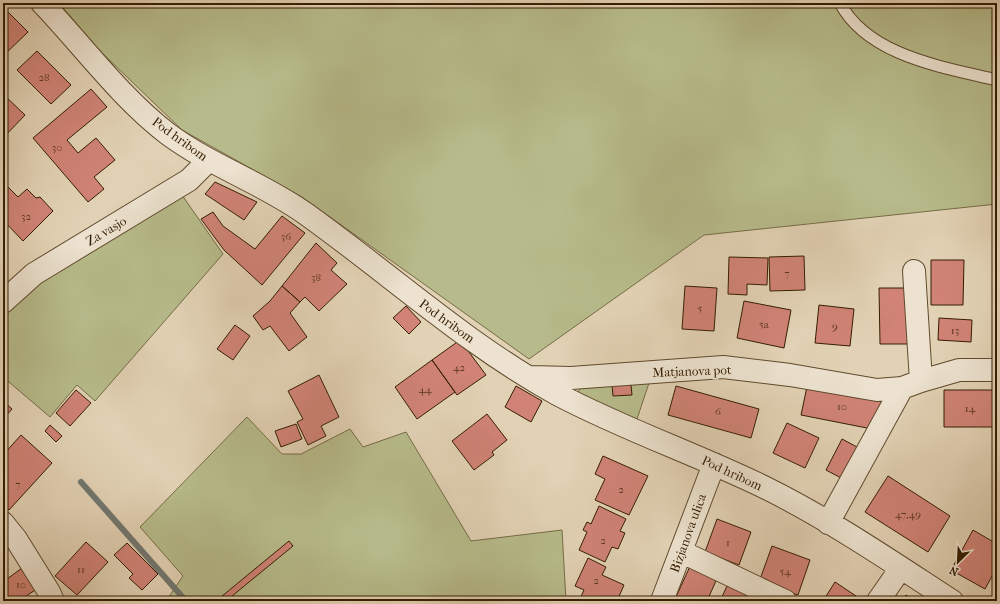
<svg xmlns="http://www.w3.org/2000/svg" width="1000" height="604" font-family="'IM FELL French Canon',serif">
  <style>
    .green { fill: #b7bb8b; stroke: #766c46 }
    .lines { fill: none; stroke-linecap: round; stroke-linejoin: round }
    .stream { stroke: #727870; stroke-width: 6 }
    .building { fill: #d08376; stroke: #351d00 }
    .lane-casing { stroke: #604a2d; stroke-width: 13 }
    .street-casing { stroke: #604a2d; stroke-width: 24 }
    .lane { stroke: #ece2cf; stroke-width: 11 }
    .street { stroke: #ece2cf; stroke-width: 22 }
    .labels { text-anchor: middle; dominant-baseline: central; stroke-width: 4; stroke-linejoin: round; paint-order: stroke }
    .number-label { font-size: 11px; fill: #5c361e }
    .street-label { font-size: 13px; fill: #351d00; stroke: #ece2cf }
  </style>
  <rect width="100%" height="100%" fill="#e2d2b5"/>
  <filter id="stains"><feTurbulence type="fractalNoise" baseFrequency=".005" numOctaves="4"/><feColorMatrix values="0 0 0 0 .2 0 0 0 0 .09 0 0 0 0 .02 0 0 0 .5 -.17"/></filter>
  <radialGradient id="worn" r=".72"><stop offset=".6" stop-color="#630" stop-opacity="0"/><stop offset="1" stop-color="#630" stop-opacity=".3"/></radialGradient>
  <path class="green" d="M 59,3 L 997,3 L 997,204 L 704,235 L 529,359 L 302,197 L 182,130 L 100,51 Z
    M 182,195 L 223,254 L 95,401 L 77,385 L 50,417 L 3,377 L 3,312 L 43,277 Z
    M 650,380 L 637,419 L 578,396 L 580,385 Z
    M 247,417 L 282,454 L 301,454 L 350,429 L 363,447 L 406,432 L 471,541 L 562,530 L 566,601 L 166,601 L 183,576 L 140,527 Z"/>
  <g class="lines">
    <path class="stream" d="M 81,482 L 186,601"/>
  </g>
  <path class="building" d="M 7,11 L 28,32 L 3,56 L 3,15 Z
    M 37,51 L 71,85 L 51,104 L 17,70 Z
    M 91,89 L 107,107 L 67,140 L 78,153 L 96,138 L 115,160 L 94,177 L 104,189 L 88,202 L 33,138 Z
    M 3,94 L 25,115 L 3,138 Z
    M 215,182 L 257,202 L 244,220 L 205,194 Z
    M 7,186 L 18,197 L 27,189 L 36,198 L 40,197 L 53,211 L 23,241 L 3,220 L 3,190 Z
    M 213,212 L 223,226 L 255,249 L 282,216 L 305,233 L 262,285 L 224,250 L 201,219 Z
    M 316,243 L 337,263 L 331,270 L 347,284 L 319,311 L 305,297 L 300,302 L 282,286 Z
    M 804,256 L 805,290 L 770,291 L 769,257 Z
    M 729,257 L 768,258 L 767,285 L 747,284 L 747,295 L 728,294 Z
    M 931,260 L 964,260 L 963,305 L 931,305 Z
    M 282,286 L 300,302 L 290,313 L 307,337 L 289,351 L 270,326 L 263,330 L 253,316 L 270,301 Z
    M 685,286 L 717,288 L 714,331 L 682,329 Z
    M 879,288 L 911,288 L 912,344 L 880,344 Z
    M 744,301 L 791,310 L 784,348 L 737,338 Z
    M 819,305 L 854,309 L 850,346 L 815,343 Z
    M 406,306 L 421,322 L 409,334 L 393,318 Z
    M 939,318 L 972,320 L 971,342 L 938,340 Z
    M 235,325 L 250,336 L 233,360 L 217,349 Z
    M 460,340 L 486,375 L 457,395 L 432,360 Z
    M 432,360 L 455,392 L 417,419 L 395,387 Z
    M 319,375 L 339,417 L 321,426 L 326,436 L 308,445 L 297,422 L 303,419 L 288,391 Z
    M 808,382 L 884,398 L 877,430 L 801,415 Z
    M 612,385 L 631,385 L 632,395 L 613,396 Z
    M 516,386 L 542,401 L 531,422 L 505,407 Z
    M 676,386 L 759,409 L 751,438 L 668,415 Z
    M 76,390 L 91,403 L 70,426 L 56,413 Z
    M 944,390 L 995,390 L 995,427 L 944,427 Z
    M 3,401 L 12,409 L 3,419 Z
    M 487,414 L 507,440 L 492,452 L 494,455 L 474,470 L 452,441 Z
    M 787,423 L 819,438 L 805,468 L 773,453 Z
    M 296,424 L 302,439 L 281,447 L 275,431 Z
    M 50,425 L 62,436 L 56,442 L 45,431 Z
    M 21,435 L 52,463 L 9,510 L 3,504 L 3,455 Z
    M 842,439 L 859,448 L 843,479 L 826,470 Z
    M 603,456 L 648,476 L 629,515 L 595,500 L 605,479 L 595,474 Z
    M 888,476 L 950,516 L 928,552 L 865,512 Z
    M 599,506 L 626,519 L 620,531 L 625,533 L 618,549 L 612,547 L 605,562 L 579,550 L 587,532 L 583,530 L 587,522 L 591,524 Z
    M 717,519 L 751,532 L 739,565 L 705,552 Z
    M 973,530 L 997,544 L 997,567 L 985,589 L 951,570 Z
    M 289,541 L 293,546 L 226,601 L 216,601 Z
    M 86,542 L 108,562 L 77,595 L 55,576 Z
    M 127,543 L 158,574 L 142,590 L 129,578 L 133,574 L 114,555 Z
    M 772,546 L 810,560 L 798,595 L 759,582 Z
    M 588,558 L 606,567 L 602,575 L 624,585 L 617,601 L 579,601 L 584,590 L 575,586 Z
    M 692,562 L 719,574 L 707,601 L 675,599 Z
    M 26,565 L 41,586 L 19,601 L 3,601 L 3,582 Z
    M 835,582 L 859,598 L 857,601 L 823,601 Z
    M 728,584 L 749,594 L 745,601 L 720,601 Z
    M 906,595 L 914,601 L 901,601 Z"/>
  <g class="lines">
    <defs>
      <path id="lane" d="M 840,3 C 868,56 943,67 997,80"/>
      <path id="street" d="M 42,3 C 84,47 120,97 168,134 C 211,166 263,183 306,214 C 390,274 466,344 557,394 C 625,430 699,455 768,489 C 832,521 892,562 952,601
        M 914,271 L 921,381
        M 3,302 L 34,274 L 189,180 L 209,160
        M 530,377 L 571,378 L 723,367 L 790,375 L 877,390 L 902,388 L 921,381 L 959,370 L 997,370
        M 3,523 L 16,539 L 49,592 L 53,601
        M 828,523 L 902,388
        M 682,552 L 785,601
        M 662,601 L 714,464
        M 878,601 L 901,568"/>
    </defs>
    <use href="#lane" class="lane-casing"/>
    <use href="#street" class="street-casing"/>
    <use href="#lane" class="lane"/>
    <use href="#street" class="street"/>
  </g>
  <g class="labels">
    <g class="number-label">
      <text x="44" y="77">28</text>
      <text x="57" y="147">30</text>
      <text x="26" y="216">32</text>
      <text x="286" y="236">36</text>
      <text x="787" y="273">7</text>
      <text x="316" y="277">38</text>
      <text x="700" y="308">5</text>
      <text x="764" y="324">5a</text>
      <text x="835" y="326">9</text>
      <text x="955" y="330">13</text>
      <text x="459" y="367">42</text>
      <text x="425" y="389">44</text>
      <text x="842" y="406">10</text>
      <text x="970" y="408">14</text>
      <text x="718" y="411">6</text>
      <text x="18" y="484">7</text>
      <text x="621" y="489">2</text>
      <text x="908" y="514">47,49</text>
      <text x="603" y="540">2</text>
      <text x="728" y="542">1</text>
      <text x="81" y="569">11</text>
      <text x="785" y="571">54</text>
      <text x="596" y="580">2</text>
      <text x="21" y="584">10</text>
    </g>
    <g class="street-label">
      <text transform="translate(180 139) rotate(36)">Pod hribom</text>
      <text transform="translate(106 231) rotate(-31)">Za vasjo</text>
      <text transform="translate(447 321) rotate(36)">Pod hribom</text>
      <text transform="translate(692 371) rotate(-2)">Matjanova pot</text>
      <text transform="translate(732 473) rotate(25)">Pod hribom</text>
      <text transform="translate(688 533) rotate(-70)">Bizjanova ulica</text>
    </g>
  </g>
  <rect width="1000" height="604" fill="none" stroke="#e2d2b5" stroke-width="16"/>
  <rect x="4" y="4" width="992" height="596" fill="none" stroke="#351d00" stroke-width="2"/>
  <rect x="8" y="8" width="984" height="588" fill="none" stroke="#351d00"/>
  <g transform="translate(958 562) rotate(204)" stroke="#ece2cf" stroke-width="3" paint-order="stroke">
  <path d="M0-3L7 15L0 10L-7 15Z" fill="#351d00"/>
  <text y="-6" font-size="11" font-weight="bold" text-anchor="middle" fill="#351d00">N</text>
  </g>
  <rect width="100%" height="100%" filter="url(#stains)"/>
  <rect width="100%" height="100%" fill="url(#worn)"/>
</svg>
